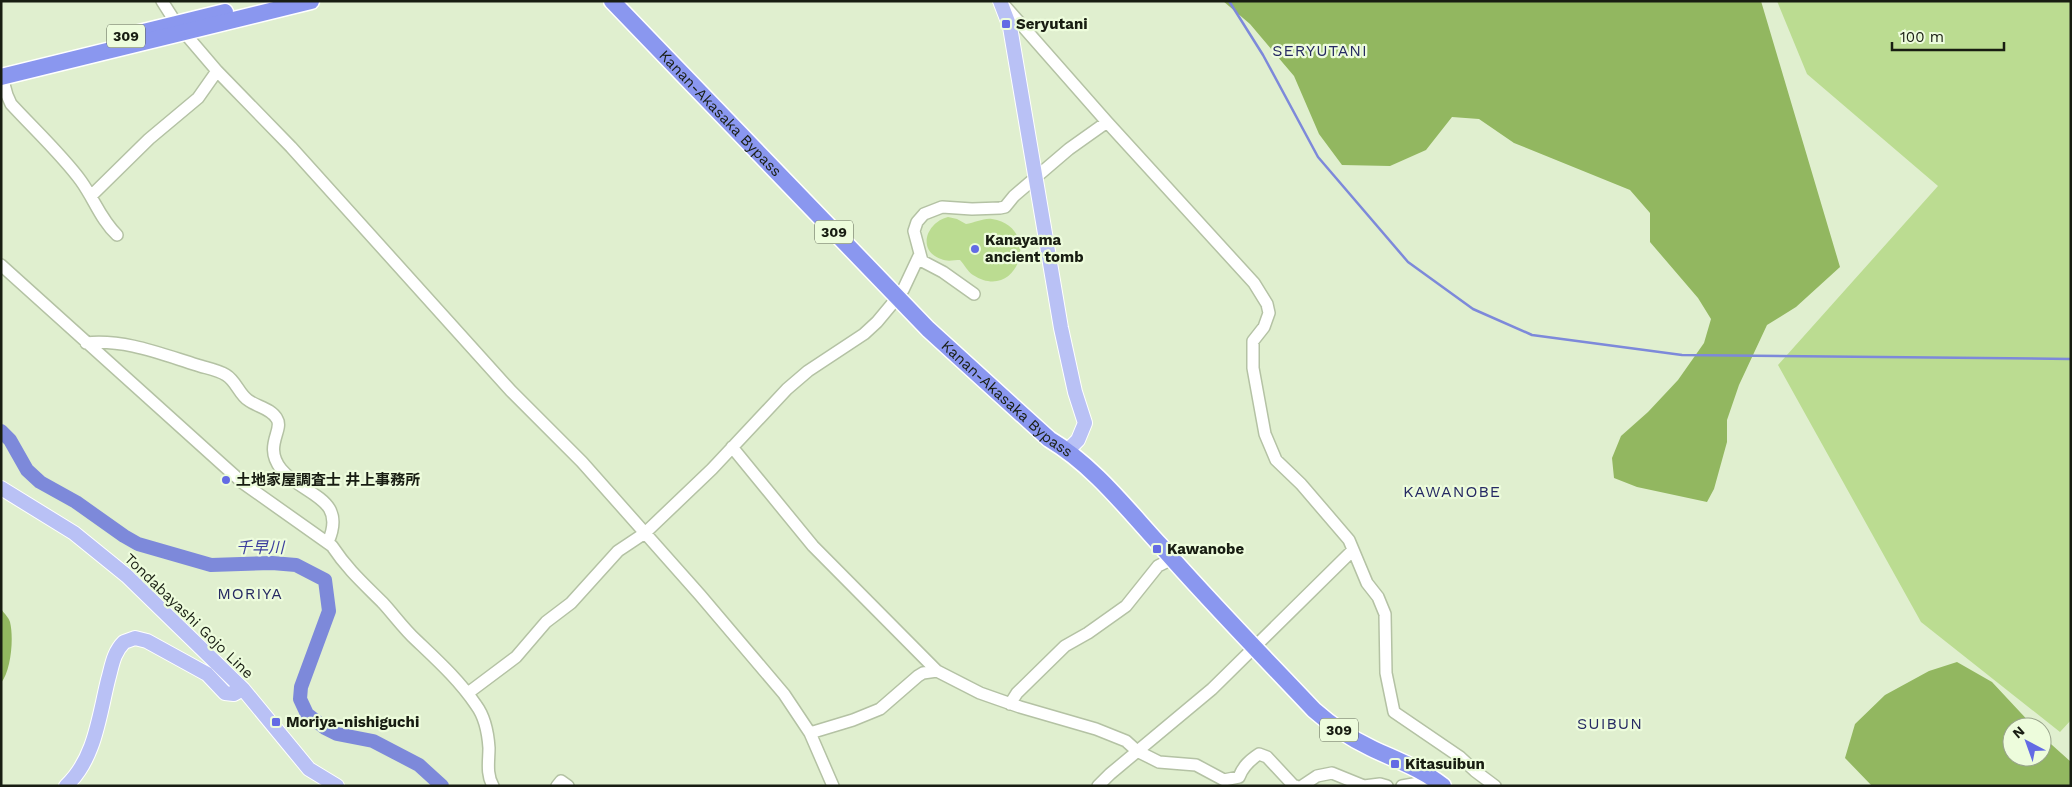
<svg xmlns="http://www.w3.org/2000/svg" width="2072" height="787" font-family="'Work Sans','Noto Sans JP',sans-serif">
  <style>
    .green { fill: #bbdc91 }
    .forest { fill: #92b760 }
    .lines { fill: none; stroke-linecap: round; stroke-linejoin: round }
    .stream { stroke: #7d89da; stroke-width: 2.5 }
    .river { stroke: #7d89da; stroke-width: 14 }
    .minor-casing { stroke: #b4c2a4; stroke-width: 14 }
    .major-casing { stroke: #fff; stroke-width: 16 }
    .highway-casing { stroke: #fff; stroke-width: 19 }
    .minor { stroke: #fff; stroke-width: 11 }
    .major { stroke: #b9c1f5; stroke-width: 14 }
    .highway { stroke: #8a97ef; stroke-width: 16 }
    .poi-dot { fill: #636be4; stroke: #edfcdc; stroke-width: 2 }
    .labels { text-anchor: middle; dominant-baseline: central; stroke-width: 4.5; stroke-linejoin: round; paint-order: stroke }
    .shield { fill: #edfcdc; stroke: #58604f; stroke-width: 1 }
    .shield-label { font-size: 14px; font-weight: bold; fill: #181d12 }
    .poi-label { font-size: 15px; font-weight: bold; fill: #181d12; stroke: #edfcdc; text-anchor: start }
    .street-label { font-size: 15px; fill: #181d12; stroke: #edfcdc }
    .neighbourhood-label { font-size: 16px; letter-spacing: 1px; fill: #262a63; stroke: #edfcdc }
    .water-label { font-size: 16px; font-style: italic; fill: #3c3f9e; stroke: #edfcdc }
  </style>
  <rect width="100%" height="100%" fill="#e0efcf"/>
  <path class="green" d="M 1777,1 L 2071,1 L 2071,720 L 2060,732 L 1921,622 L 1778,365 L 1938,186 L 1807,74 Z
    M 948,217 L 957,219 L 966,224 C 975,223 983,218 992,219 C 1043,227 1018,304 973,275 C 967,271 965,265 960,260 C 954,260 947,262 941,259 C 916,250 927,222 948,217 Z"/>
  <path class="forest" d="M 1223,1 L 1761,1 L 1840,267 L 1796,307 L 1767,325 L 1739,385 L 1727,420 L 1727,442 L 1714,489 L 1707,502 L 1637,487 L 1614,478 L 1612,458 L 1621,436 L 1648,412 L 1678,380 L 1704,343 L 1711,319 L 1698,298 L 1650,242 L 1650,213 L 1630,190 L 1514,143 L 1479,119 L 1452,117 L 1426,150 L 1390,166 L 1342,165 L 1319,134 L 1294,76 L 1250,24 Z
    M 1,609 C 4,613 9,618 10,622 C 14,638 11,671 1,683 Z
    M 1957,662 L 1992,682 L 2034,727 L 2012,727 L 2012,757 L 2042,757 L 2042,736 L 2071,762 L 2071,786 L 1872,786 L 1845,758 L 1855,724 L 1885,695 L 1929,671 Z"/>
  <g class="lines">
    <path class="stream" d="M 1229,1 L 1263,55 L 1318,157 L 1408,262 L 1473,309 L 1532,335 L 1682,355 L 2071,359"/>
    <path class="river" d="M 1,431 L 10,440 L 27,470 L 40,482 L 76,502 L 124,536 L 138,544 L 211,565 L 272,563 L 296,565 L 325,580 L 329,611 L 301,687 L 300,699 L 307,714 L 325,728 L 337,734 L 373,741 L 419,765 L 442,786"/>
    <defs>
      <path id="minor" d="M 162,1 L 176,23 L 217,71 L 291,147 L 511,391 L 582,462 L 700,595 L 784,694 L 810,733 L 833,786
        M 1004,5 L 1107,122 L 1254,283 L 1267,304 L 1269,313 L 1264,327 L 1253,341 L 1253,368 L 1265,434 L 1276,460 L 1301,484 L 1349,540 L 1367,583 L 1378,597 L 1385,614 L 1386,673 L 1394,712 L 1460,757 L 1475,771 L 1495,786
        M 2,77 L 7,95 L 11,104 C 33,128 63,156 81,181 C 94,199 101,220 117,235
        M 91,196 L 149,139 L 198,98 L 217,71
        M 1,265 L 224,466 L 243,483 L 332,546 C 348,570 363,583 383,603 C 394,615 404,629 416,640 C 438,661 459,680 476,705 C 485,717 488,733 489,748 C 489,761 486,774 493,786
        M 903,290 L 919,256
        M 974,294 L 943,272 L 922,261 L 914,231 L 917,222 L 924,214 L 942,207 L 972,209 L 1000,208 L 1005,207 L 1014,196 L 1069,149 L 1107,122
        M 86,343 C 125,339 161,354 197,365 C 206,368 218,370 226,375 C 236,381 239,394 248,400 C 257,407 271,408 277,419 C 284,430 263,446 281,469 C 303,496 348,497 328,542
        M 732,447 L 813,546 L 937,671 L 980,693 L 1020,707 L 1096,729 L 1126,741 L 1137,751 L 1159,762 L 1196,765 L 1224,780 L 1239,777 C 1243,766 1250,760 1259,754 L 1267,757 L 1294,786 L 1296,786
        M 468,693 L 516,657 L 546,622 L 571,603 L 618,551 L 645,533 L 712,469 L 787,389 L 808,371 L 864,334 L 877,322 L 897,298
        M 1010,704 L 1017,693 L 1065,646 L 1088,633 L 1126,606 L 1158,566 L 1172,559
        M 810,733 L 853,720 L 880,709 L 918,676 L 923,673 L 937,671
        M 557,786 L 561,781 L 568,786
        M 1098,786 L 1110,774 L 1212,689 L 1353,550
        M 1302,786 L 1317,776 L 1332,773 L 1364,786 L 1380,784 L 1387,786
        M 1402,786 L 1436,780"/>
      <path id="major" d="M 1000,1 L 1010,27 L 1061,328 L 1075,392 L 1085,423 L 1078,440 L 1068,450
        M 1,488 L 74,533 L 127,576 L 243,689 L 309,769 L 337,786
        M 66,786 C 95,759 99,716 108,680 C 112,666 113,653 124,642 L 135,638 L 147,641 L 207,674 L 225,693 L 234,694 L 243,689"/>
      <g id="highway">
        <path id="s1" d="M 612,1 L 928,329 L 1049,439 C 1094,466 1126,508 1161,546 C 1210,602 1263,656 1314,710 C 1332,726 1350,738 1371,748 C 1396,760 1422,769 1443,786"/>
        <path d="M 127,36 L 225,12"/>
        <path d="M 1,77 L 311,1"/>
      </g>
    </defs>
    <use href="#minor" class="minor-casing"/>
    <use href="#major" class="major-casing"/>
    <use href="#highway" class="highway-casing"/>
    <use href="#minor" class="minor"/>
    <use href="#major" class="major"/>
    <use href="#highway" class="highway"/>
  </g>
  <g class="poi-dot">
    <rect x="1001" y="19" width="10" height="10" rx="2.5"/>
    <circle cx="975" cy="249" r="5"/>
    <circle cx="226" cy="480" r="5"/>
    <rect x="1152" y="544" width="10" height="10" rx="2.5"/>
    <rect x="271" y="717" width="10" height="10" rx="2.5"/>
    <rect x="1390" y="759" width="10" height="10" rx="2.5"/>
  </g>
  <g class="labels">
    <g class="shield">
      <rect x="107" y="24.5" width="38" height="23" rx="4"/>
      <rect x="815" y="220.5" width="38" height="23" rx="4"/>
      <rect x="1320" y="718.5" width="38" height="23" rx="4"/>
    </g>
    <g class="shield-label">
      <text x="126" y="36">309</text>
      <text x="834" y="232">309</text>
      <text x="1339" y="730">309</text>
    </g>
    <g class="poi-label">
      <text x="1016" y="24">Seryutani</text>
      <text x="985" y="240">Kanayama<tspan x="985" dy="17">ancient tomb</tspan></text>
      <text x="236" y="480">土地家屋調査士 井上事務所</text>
      <text x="1167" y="549">Kawanobe</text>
      <text x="286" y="722">Moriya-nishiguchi</text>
      <text x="1405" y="764">Kitasuibun</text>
    </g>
    <g class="street-label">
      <text stroke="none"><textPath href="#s1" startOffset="156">Kanan-Akasaka Bypass</textPath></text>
      <text stroke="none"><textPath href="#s1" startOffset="561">Kanan-Akasaka Bypass</textPath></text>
      <text transform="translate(189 616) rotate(44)">Tondabayashi Gojo Line</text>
    </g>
    <g class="neighbourhood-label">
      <text x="1320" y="50">SERYUTANI</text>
      <text x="1452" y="491">KAWANOBE</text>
      <text x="250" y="593">MORIYA</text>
      <text x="1610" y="723">SUIBUN</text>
    </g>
    <g class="water-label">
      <text x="260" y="547">千早川</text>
    </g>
  </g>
  <rect width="2072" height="787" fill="none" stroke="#181d12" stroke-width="5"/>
  <g transform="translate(2027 742) rotate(319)"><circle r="24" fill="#edfcdc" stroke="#98a38b"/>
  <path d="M0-4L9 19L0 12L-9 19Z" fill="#636be4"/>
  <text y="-8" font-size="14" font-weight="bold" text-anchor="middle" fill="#181d12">N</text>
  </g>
  <path d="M1892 42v8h112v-8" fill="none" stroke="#181d12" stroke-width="2.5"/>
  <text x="1900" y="42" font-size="15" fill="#181d12" stroke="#edfcdc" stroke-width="4" paint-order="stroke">100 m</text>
</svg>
